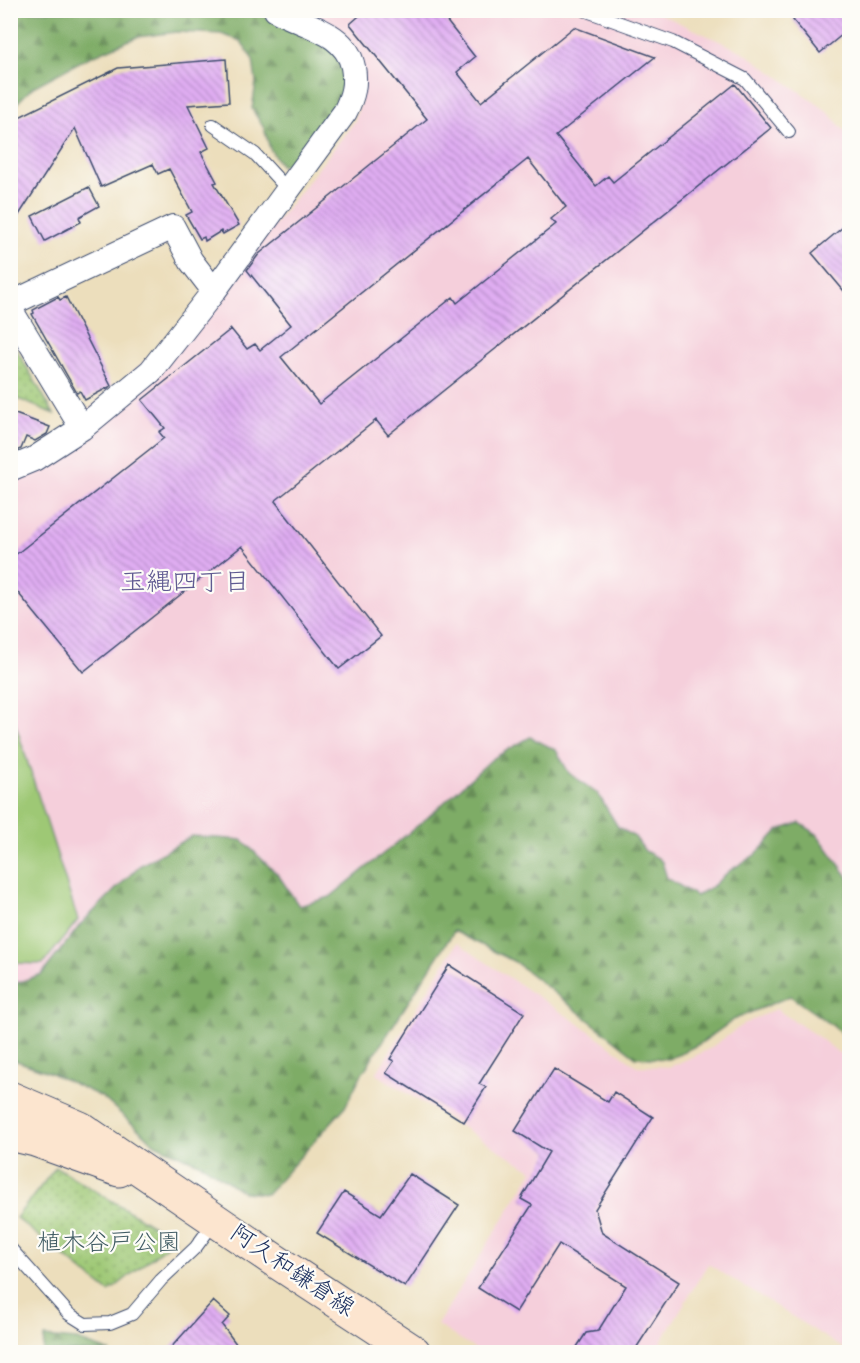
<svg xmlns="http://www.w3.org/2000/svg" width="860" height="1363" font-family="Mynerve,'Klee One',sans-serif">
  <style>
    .built { fill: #f5cfdb }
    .forest { fill: url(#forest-firs); stroke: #4c6e62; stroke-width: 1.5 }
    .park { fill: url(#park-dots); stroke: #5c7c69; stroke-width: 1.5 }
    .garden { fill: #9ec874; stroke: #5c7c69; stroke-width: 1.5 }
    .building { fill: url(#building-back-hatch); fill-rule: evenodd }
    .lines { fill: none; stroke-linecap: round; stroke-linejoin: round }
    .lane-casing { stroke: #3a496c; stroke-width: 14 }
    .street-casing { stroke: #3a496c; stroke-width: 26 }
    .secondary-casing { stroke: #3a496c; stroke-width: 35 }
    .lane { stroke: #fff; stroke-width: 12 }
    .street { stroke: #fff; stroke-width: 24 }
    .secondary { stroke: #fce5cf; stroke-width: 33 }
    .labels { text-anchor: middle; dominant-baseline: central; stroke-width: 4.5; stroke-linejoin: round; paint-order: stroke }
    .park-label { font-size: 24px; fill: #425d65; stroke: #fdfcf7 }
    .street-label { font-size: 24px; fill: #1b2f5e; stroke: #fdfcf7 }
    .neighbourhood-label { font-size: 26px; fill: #605b92; stroke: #fdfcf7 }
  </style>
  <defs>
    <pattern id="forest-firs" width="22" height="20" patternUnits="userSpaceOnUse" patternTransform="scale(1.5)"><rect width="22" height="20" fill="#7eac66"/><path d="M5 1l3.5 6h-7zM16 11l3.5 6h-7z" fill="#668c57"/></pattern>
    <pattern id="park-dots" width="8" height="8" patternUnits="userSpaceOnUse" patternTransform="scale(1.5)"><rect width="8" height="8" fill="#9ec874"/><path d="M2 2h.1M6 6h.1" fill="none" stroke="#80a362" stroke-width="1.8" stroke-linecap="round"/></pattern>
    <pattern id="building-back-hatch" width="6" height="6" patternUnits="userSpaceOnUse" patternTransform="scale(1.5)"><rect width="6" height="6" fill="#e0adf2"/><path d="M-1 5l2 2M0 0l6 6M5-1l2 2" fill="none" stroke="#b58dc7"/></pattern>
  </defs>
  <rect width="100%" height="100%" fill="#fdfcf7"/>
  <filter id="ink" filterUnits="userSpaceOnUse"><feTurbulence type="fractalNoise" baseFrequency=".0167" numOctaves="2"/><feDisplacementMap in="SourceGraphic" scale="12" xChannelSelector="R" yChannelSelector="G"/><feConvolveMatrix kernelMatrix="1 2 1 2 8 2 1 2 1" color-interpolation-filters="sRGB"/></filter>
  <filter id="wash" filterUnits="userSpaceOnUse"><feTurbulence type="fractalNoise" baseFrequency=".008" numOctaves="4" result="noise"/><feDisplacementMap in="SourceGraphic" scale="24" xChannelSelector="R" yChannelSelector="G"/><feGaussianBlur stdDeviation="1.35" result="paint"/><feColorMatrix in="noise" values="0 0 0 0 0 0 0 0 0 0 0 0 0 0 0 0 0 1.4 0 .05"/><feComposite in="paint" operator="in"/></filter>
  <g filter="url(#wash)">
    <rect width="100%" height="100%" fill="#ecdebc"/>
    <path class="built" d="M 299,11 L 654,11 L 745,53 L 827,111 L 850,137 L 849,888 L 683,936 L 319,919 L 11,997 L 11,476 L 217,299 L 355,121 L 361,100 Z
      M 457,943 L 594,1034 L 637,1066 L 670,1067 L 709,1049 L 744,1024 L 776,1009 L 820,1038 L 849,1061 L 849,1352 L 708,1264 L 655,1352 L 480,1352 L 437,1325 L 533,1171 L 376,1074 Z"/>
    <path class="forest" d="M 11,11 L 258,11 C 276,27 300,30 321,40 C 327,42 331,48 335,52 C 364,81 316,135 299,162 L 281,166 L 270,149 L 264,128 L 252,109 L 256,82 L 253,60 L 241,41 L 221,34 L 176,32 L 137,37 L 85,59 L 33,87 L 11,109 Z
      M 530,737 L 556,750 L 569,773 L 598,794 L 618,827 L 635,837 L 645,851 L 658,858 L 662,862 L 667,878 L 696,896 L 713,886 L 729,871 L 755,855 L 779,830 L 800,823 L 817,834 L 849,878 L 849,1040 L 833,1026 L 790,996 L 735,1019 L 701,1043 L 669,1059 L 636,1057 L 515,962 L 454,931 L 360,1077 L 345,1107 L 267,1194 L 243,1192 L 203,1165 L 155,1144 L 102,1097 L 51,1073 L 11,1059 L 11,985 L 42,974 L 80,925 L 139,866 L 192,836 L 242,840 L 279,876 L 299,906 L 330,897 L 427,818 L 492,759 Z
      M 44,1337 L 77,1340 L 111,1352 L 43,1352 Z"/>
    <path class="park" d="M 10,340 L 11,340 L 54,414 L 11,396 Z
      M 56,1167 L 175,1239 L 109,1292 L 16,1218 Z"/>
    <path class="garden" d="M 10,707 L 78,920 L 43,964 L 11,963 Z"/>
    <g id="blocks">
      <path class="building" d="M 366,10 L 438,10 L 475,57 L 457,72 L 481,102 L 574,27 L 655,57 L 556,136 L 596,186 L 608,176 L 613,182 L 735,84 L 771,128 L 388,435 L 376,420 L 275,501 L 381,636 L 339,669 L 242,546 L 83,672 L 10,583 L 10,559 L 164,438 L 159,432 L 165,428 L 142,400 L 231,329 L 247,349 L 255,344 L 260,350 L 291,325 L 247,270 L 259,254 L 427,119 L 350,24 ZM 528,159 L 566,207 L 551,219 L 556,224 L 457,303 L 453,297 L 319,404 L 281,357 Z
        M 805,10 L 849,10 L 849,29 L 820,53 L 793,20 Z
        M 226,59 L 229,102 L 188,105 L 209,148 L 201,152 L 217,182 L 214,183 L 239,225 L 223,234 L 221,231 L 205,241 L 204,237 L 200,239 L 186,215 L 192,212 L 169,169 L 158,174 L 153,164 L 101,187 L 75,128 L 10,229 L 10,126 L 15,119 L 118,68 Z
        M 89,187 L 99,206 L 79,217 L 81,222 L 45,241 L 32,216 Z
        M 849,222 L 849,297 L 812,253 Z
        M 58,297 L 60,300 L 66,297 L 111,386 L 85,400 L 80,391 L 77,393 L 32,314 L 34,313 L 33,310 Z
        M 10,412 L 50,427 L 47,434 L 35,441 L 26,437 L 21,449 L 10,453 Z
        M 449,965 L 524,1013 L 479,1084 L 486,1087 L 464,1122 L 386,1073 L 394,1061 L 390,1059 Z
        M 554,1069 L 608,1102 L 614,1092 L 653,1117 L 595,1209 L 602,1233 L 679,1282 L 633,1353 L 573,1353 L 586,1333 L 598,1331 L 626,1286 L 559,1244 L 516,1312 L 478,1288 L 532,1205 L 521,1199 L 549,1152 L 515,1131 Z
        M 410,1174 L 459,1205 L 405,1287 L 317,1233 L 344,1192 L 381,1215 Z
        M 213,1301 L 230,1316 L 222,1325 L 243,1353 L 166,1353 Z"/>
    </g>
  </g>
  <g filter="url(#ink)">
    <use href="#blocks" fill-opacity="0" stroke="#3a496c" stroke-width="1.5"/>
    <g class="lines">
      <defs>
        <path id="lane" d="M 584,10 L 673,42 L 745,79 L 789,132
          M 213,125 L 255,154 L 288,190
          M 10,1248 L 69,1314 L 85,1324 L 110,1323 L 132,1314 L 161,1280 L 196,1247 L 215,1221"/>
        <path id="street" d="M 10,304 L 173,227 L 191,261 L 214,291
          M 10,309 L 82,428
          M 10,469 L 34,459 L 82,428 L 151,371 L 214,291 L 345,112 C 353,96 356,84 353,67 C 346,31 303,26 276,10"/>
        <path id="secondary" d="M 10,1098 L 80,1128 L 271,1258 L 414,1352
          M 10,1134 L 35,1140 L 119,1170"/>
      </defs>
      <use href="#lane" class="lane-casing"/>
      <use href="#street" class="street-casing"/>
      <use href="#secondary" class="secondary-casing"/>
      <use href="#lane" class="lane"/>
      <use href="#street" class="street"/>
      <use href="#secondary" class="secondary"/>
    </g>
  </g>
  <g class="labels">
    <g class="park-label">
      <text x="109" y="1243">植木谷戸公園</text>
    </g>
    <g class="street-label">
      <text transform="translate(292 1271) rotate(34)">阿久和鎌倉線</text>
    </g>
    <g class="neighbourhood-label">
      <text x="185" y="583">玉縄四丁目</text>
    </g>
  </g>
  <rect width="860" height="1363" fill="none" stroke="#fdfcf7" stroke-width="36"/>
</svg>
